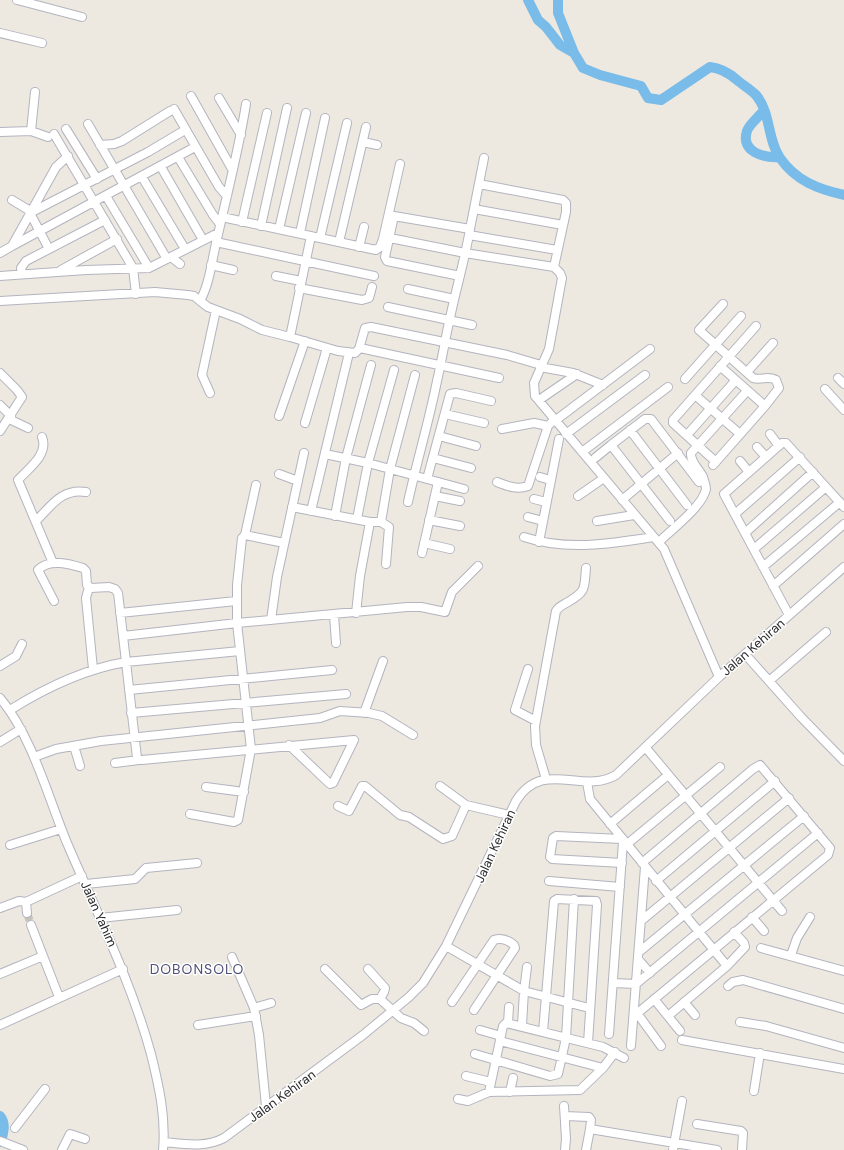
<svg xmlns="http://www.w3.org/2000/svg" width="844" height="1150" font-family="'DM Sans',sans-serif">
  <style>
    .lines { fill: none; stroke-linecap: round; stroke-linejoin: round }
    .river { stroke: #79bbe9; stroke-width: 10 }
    .minor-tunnel { stroke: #c6c3bc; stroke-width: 8; stroke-dasharray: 8 4; stroke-linecap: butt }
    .minor-casing { stroke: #b3b4bf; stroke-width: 10 }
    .minor { stroke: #fff; stroke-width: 8 }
    .labels { text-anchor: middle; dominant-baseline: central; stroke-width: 3; stroke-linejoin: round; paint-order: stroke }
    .street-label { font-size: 13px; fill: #2c2c2c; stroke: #fff }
    .neighbourhood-label { font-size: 14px; letter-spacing: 1px; fill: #4f507b; stroke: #fff }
  </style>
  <rect width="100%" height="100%" fill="#ede9e0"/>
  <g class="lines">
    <path class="river" d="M 528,0 L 538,20 L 546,27 L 560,45 L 574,53
      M 558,0 L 558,13 L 574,53 L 583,68 L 600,75 L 641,86 L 648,98 L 661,100 L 710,67 C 721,68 729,73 737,80 C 743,85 751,90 756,95 C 771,113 767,139 780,158 C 796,181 818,189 844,195
      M 764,110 C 760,116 749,124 747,131 C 740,152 764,158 779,157
      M 0,1116 C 6,1123 4,1134 0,1142"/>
    <path class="minor-tunnel" d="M 27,913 L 31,925"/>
    <defs>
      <path id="minor" d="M 17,0 L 82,17
        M 0,33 L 42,43
        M 191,96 L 232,169
        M 219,98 L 241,135
        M 174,109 L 219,187 L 227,196
        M 88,124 L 167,259
        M 66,129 L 97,179
        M 31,131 L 35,92
        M 0,132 L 31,131 L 48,137
        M 54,134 L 133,268 L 136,294
        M 363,142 L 377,145
        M 100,145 L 114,144 L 122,141 L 170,111
        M 178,157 L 213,215 L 220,224
        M 161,167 L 203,240
        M 142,177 L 185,249
        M 479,184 L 563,200 L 566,203 L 566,212 L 554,267
        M 106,196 L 149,268
        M 12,200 L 32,212 L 148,152 L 185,130
        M 474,209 L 563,225
        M 30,213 L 49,249
        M 222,217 L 376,250 L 380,247 L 383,239 L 400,164
        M 242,222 L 267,113
        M 261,226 L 287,108
        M 279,229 L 306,113
        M 470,229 L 484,158
        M 300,233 L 325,118
        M 469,235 L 557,250
        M 320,238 L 347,123
        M 390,238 L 465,253 L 554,267 L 560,273 L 562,278 L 549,349 L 534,383 L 535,396 L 664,549 L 719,677
        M 216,242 L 374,276
        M 339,242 L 366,127
        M 12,246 L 195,147
        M 359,247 L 364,227
        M 0,253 L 12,246 L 56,167 L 68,156
        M 171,257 L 180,264
        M 211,265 L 233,270
        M 61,270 L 117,239
        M 22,274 L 21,268 L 26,261 L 105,220
        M 0,276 L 86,270 L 149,268 L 218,233
        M 276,276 L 301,281
        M 299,288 L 362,300 L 369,298 L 372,287
        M 408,289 L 454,299
        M 0,301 L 155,292 L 188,295 L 194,296 L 200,301 C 210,283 212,259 217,239 C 227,194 239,149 246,104
        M 200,301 L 208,307 L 240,319 L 262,330 L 290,337 L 311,236
        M 723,304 L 699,330 L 753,378 C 761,381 768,375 776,380 L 779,388 L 765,406
        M 388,307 L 472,325
        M 290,337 L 338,351 L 355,353 L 359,349 L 365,328 L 371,327 L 507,355 L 541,365
        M 360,348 L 499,378
        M 540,367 L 573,373 L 603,385
        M 747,372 L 773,343
        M 0,373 L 17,390 L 22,397 L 0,431
        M 838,378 L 844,384
        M 685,379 L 741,316
        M 825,389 L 844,410
        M 210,393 L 202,375 L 216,310
        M 695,395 L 740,434
        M 539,400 L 577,374
        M 0,405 L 11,416
        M 445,414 L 484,423
        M 279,416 L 305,341
        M 9,419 L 28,428
        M 556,420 L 650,349
        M 305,423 L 327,348
        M 502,429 L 534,423 L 548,426
        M 630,430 L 687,505
        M 566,434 L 645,375
        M 770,434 L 779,446
        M 687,435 L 735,381
        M 439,436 L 476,446
        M 42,437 C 49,454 29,468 18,480 L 53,563
        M 611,445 L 645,419 L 651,419 L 699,482
        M 757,447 L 766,457
        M 582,452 L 668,387
        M 325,454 L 368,463 L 464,489
        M 433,458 L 471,468
        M 595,458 L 611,445 L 670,521
        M 740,461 L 749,472
        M 716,462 L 673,423 L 673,420 L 756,326
        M 713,465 L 765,406 L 720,366
        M 279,474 L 298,481
        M 540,477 L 550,480
        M 427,479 L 450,394 L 456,393 L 491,401
        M 497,482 C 507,486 517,490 528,486 L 548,426 L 555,419
        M 435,496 L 460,501
        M 578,496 L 604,478
        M 534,499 L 546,502
        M 622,500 L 678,453
        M 408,502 C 417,461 429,421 437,381 C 442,360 445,339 450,318 C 456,289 465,259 470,229 L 394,216 L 385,257 L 387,261 L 460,276
        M 292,507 L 370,522 L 381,522 L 390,469 L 415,375
        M 311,511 L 349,353
        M 735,514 L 800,457
        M 335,516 L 346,458 L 371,365
        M 528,517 L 543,521
        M 357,519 L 368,463 L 394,370
        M 429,520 L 460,526
        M 36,521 C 51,506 62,488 86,492
        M 597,521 L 634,515
        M 381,522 L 389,527 L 386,564
        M 745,533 L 813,472
        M 245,535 L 256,485
        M 524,537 C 566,551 610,544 653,537
        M 539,542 L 559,439
        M 659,542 C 671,530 703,506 706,489 C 706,485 704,481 703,477 C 700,470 690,462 691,453 L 747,391
        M 284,543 L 245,535 L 242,538 L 237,585 L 237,623 L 407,607 L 421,607 L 445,612 L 452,592 L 478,566
        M 424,543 L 450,549
        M 754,549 L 826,487
        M 422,553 L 438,482
        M 763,567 L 840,502
        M 773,586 L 844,524
        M 89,587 L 86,598 L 93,669
        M 120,613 L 236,601
        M 356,613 L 360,576 L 370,522
        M 334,615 L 336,643
        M 789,615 L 724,494 L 782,443 L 786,443 L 844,507
        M 271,620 L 277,577 L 304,453
        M 123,636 L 237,623 L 251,749 L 238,820 L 234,822 L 190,814
        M 240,651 L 126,662 L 137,758 L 142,760 L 354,740 L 333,783 L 330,784 L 289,745
        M 745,654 L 801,717 L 844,761
        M 0,666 L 16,656 L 22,644
        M 528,669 L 515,710 L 536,721
        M 769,681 L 826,632
        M 129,690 L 332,670
        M 0,698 C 32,736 48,797 67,843 C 97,913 131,981 151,1054 C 159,1086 166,1117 163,1150
        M 10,710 C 45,688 85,669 126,662 L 118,593 L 115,589 L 109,587 L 91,588 L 87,585 L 86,571 L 83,568 C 70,564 49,558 38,570 L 54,601
        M 131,713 L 346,694
        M 364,713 L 383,661
        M 0,742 L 21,729
        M 74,746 L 80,766
        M 646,748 L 782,911
        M 34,757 L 56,749 L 101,741 L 320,718 L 340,711 L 369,713 L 382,716 L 413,735
        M 115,763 L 139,760
        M 546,779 L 536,745 L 535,726 L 556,611 C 559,606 563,605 568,602 C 587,591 584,588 586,568
        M 587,782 L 590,799 L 727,966 L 668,1016
        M 440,786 L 466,805 L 509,815
        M 206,787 L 244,792
        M 338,806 L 349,811 L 362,786 L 365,786 L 400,815 L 409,817 L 443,839 L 452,836 L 466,805
        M 610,824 L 668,775
        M 622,839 L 556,836 L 553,838 L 550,857 L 552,859 L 622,863
        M 10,845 L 61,829
        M 626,845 L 720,767
        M 549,881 L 620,887
        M 656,881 L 775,781
        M 86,884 L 135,879 L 146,868 L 197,863
        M 0,908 L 19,901 L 26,902
        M 27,913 L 26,902 L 82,876
        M 752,917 L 764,931
        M 100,918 L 177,910
        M 641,921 L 789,798
        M 31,925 L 43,956
        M 446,946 L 524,991 L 589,1008
        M 761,948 L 844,971
        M 639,952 L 804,816
        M 791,955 L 797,938 L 810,917
        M 232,957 L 254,1008 L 259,1035 L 266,1106
        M 638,959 L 650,973
        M 727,966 L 745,947 L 744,943 L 734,932
        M 325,969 L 361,1005 L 372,999 L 380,999 L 401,1018 L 414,1023 L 424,1031
        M 368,969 L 385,988 L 384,992 L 380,999
        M 0,974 L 43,956 L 59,997
        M 613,983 L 636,984 L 818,833
        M 728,986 L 733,982 L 743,980 L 844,1009
        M 654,999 L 680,1031
        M 452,1002 L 494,940 C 502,937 508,940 514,945 L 515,948 L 474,1010
        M 684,1002 L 695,1015
        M 254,1008 L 271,1003
        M 637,1013 L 661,1046
        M 634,1016 L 828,855 L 830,848 L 760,765 L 753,769 L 642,863
        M 740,1022 L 766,1026 L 844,1048
        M 508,1023 L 509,1007
        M 0,1025 L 123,969
        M 198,1025 L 256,1016
        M 522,1025 L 524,991 L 527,967
        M 480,1030 L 501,1036
        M 543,1032 L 554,901 L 557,899 L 596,901 L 597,905 L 588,1043
        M 609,1034 L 623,842
        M 682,1040 L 844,1069
        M 500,1041 L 603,1068
        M 631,1046 L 645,867
        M 475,1054 L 550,1076 L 558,1074 L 566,1038 L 574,899
        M 466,1076 L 491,1082
        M 754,1091 L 760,1053
        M 489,1092 L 503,1026 L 506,1023 L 603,1047 L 624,1058
        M 510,1092 L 513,1078
        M 458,1099 L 468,1101 L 489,1092 L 580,1090 L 603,1068 L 615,1052
        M 564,1106 L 566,1139 L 565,1150
        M 565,1116 L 589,1117 L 591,1120 L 590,1129
        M 697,1124 L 741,1131 L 743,1133 L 742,1150
        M 15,1128 L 45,1089
        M 0,1141 L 23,1150
        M 164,1142 C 184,1144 205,1148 224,1138 L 363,1035 L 409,997 L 423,983 L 446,946 L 516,801 C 543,758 582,795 616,775 L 719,677 L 844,567
        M 62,1150 L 70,1134 L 85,1139
        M 586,1150 L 590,1129 L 717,1150
        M 673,1150 L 682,1101"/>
    </defs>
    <use href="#minor" class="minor-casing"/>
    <use href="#minor" class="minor"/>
  </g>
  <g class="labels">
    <g class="street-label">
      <text transform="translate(753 647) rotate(-41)">Jalan Kehiran</text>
      <text transform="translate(495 846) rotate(-65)">Jalan Kehiran</text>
      <text transform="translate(99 914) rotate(66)">Jalan Yahim</text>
      <text transform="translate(282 1096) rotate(-36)">Jalan Kehiran</text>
    </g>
    <g class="neighbourhood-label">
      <text x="197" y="969">DOBONSOLO</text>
    </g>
  </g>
</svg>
